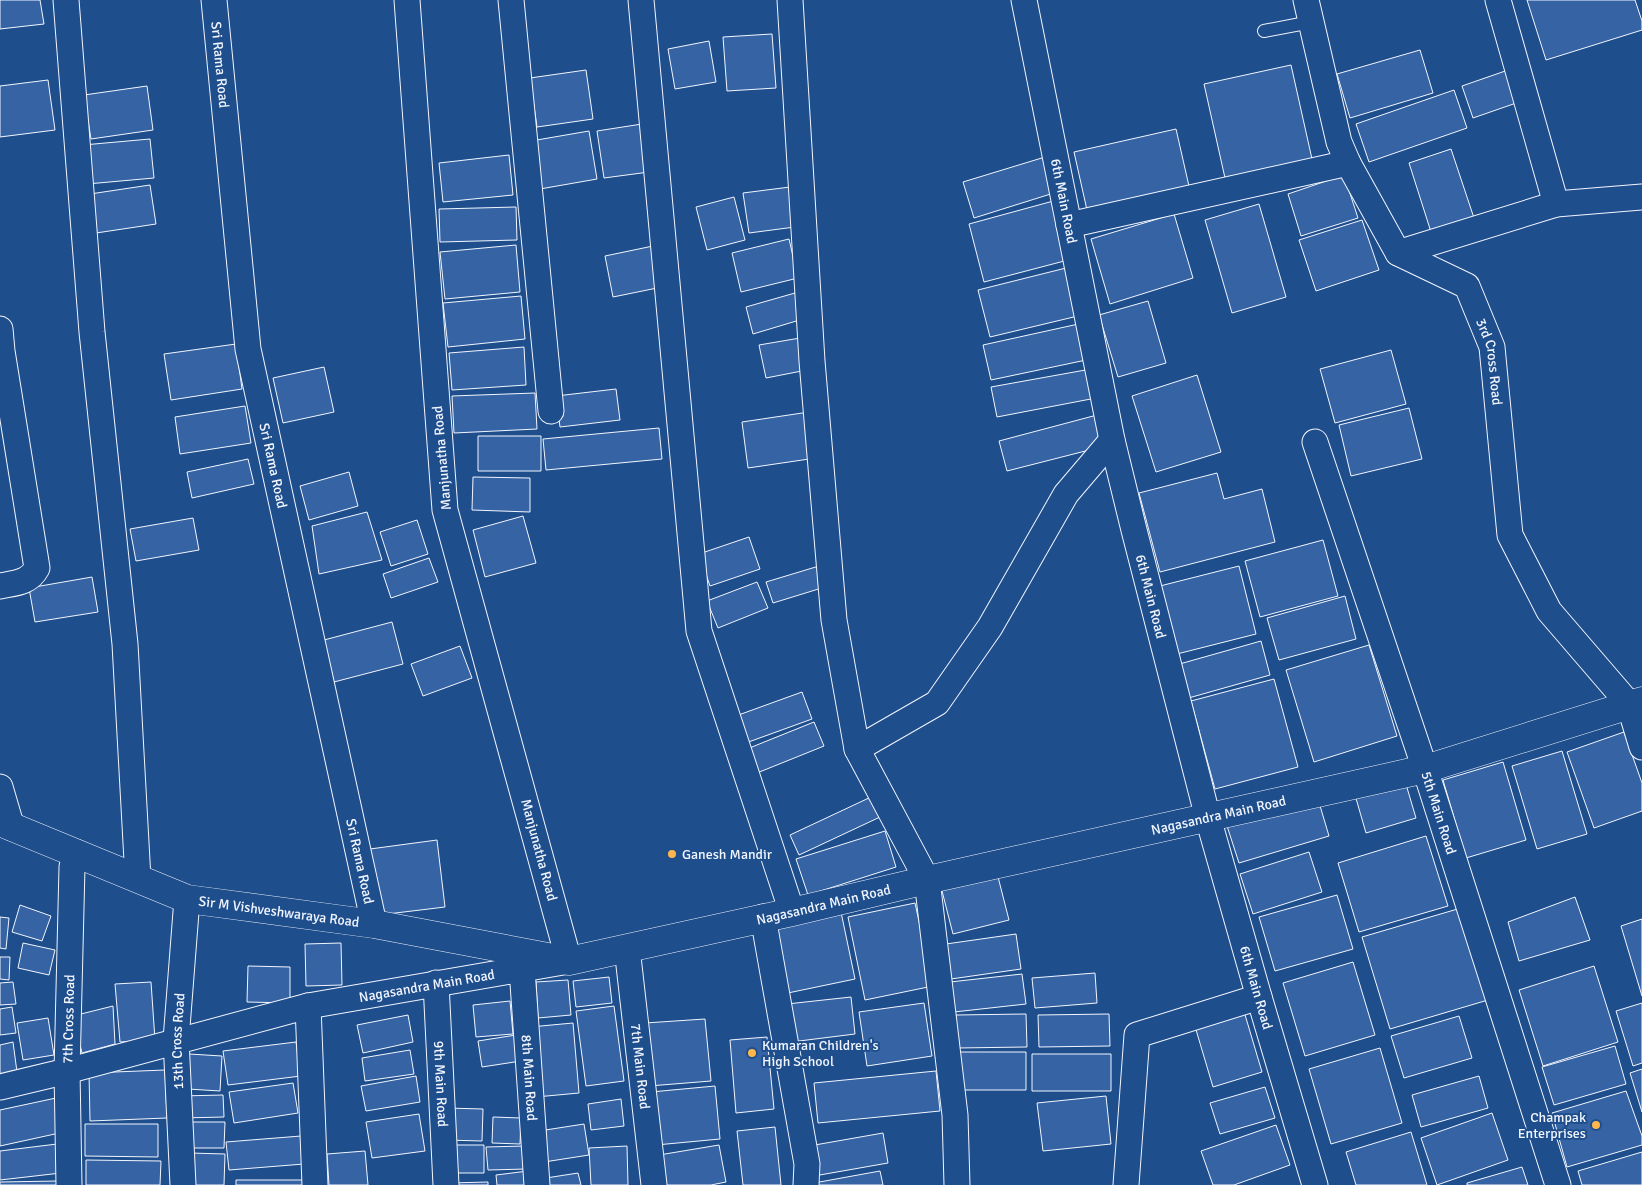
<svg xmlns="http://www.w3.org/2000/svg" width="1642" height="1185" font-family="Signika,sans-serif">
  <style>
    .building { fill: #3563a3; stroke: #f2f6ff }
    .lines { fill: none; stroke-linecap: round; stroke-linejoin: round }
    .service-casing { stroke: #f2f6ff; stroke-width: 14 }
    .minor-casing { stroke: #f2f6ff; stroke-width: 27 }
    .tertiary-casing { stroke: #f2f6ff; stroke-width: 29 }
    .service { stroke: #1f4e8c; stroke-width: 12 }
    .minor { stroke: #1f4e8c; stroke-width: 25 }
    .tertiary { stroke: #1f4e8c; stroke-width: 28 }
    .poi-dot { fill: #ffb74d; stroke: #1f4e8c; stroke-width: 2 }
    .labels { text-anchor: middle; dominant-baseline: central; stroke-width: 4; stroke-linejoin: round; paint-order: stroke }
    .street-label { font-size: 14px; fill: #f2f6ff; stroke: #1f4e8c }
    .poi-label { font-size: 14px; fill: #f2f6ff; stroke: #1f4e8c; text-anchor: start }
  </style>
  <rect width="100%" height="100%" fill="#1f4e8c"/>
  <path class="building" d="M 0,0 L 40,0 L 44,24 L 0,29 Z
    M 1527,0 L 1635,0 L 1642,21 L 1642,30 L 1546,60 Z
    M 772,34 L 776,88 L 727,91 L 723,37 Z
    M 709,41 L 716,82 L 675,89 L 668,49 Z
    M 1420,50 L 1433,93 L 1350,118 L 1337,74 Z
    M 1291,65 L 1314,168 L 1227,187 L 1204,84 Z
    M 1511,69 L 1522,101 L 1473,118 L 1462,86 Z
    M 586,70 L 593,119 L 537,127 L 530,78 Z
    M 48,80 L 55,130 L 0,137 L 0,86 Z
    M 147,86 L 153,130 L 91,139 L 84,95 Z
    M 1454,90 L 1467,128 L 1369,162 L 1356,124 Z
    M 642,124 L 649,172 L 604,178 L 597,131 Z
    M 1176,129 L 1191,195 L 1089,219 L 1074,152 Z
    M 589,131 L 597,179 L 540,189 L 531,141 Z
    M 150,139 L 154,178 L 87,184 L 83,145 Z
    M 1451,149 L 1474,218 L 1431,232 L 1409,163 Z
    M 509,155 L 513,195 L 443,202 L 439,163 Z
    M 1045,157 L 1057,192 L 974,218 L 963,182 Z
    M 1344,175 L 1358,218 L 1301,236 L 1288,194 Z
    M 150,185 L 156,224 L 96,233 L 90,194 Z
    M 790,187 L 795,227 L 749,233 L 743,193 Z
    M 734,197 L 745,240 L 707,250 L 696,207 Z
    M 1057,200 L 1072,259 L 984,282 L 969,224 Z
    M 1259,204 L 1286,297 L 1232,313 L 1205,220 Z
    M 516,207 L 517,240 L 440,242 L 439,209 Z
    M 1174,214 L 1193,278 L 1110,304 L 1091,239 Z
    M 1362,220 L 1379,270 L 1316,291 L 1299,240 Z
    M 789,239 L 798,278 L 741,292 L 732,253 Z
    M 516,245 L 520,292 L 445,299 L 440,252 Z
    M 653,246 L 662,287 L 613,297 L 605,256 Z
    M 1070,267 L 1082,315 L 990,337 L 978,290 Z
    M 795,293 L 803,319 L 753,334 L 746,307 Z
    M 521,296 L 525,339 L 448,347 L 443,303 Z
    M 1148,301 L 1166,363 L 1118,377 L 1099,315 Z
    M 1083,323 L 1091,359 L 991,380 L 983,345 Z
    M 806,337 L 812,369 L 766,378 L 759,345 Z
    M 236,344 L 242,389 L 171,400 L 164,354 Z
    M 524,347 L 526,385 L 452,390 L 449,353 Z
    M 1391,350 L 1406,404 L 1335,423 L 1320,369 Z
    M 324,367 L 334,412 L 283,423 L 273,378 Z
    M 1091,369 L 1096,398 L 997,417 L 991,387 Z
    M 1197,375 L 1221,452 L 1156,472 L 1132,396 Z
    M 616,389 L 620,420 L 560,427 L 556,396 Z
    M 535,393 L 537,429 L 454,433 L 452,396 Z
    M 245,406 L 251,443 L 180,454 L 175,417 Z
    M 1409,408 L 1422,459 L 1351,476 L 1339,425 Z
    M 809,412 L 816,458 L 748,468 L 742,422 Z
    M 1097,415 L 1105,446 L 1007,471 L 999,441 Z
    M 659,428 L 662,459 L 546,470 L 543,439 Z
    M 478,436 L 541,436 L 541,471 L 478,471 Z
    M 248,459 L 254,484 L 192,498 L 187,472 Z
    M 349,472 L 358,506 L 309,520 L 300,486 Z
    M 1217,473 L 1224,499 L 1262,489 L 1275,542 L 1160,572 L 1139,493 Z
    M 473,477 L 530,478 L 530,512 L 472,510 Z
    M 367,512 L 382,560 L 319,574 L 312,526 Z
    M 523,516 L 536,563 L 485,577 L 473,530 Z
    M 193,518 L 199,550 L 136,561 L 130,529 Z
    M 417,520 L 428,554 L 391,566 L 380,532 Z
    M 749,537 L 760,569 L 710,586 L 699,554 Z
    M 1323,540 L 1338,596 L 1260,617 L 1245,561 Z
    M 429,558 L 438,582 L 391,598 L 383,574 Z
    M 819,566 L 825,587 L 773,603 L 766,582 Z
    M 1239,566 L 1256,634 L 1173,655 L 1156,587 Z
    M 92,577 L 98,612 L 35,622 L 29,588 Z
    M 757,582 L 768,608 L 718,628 L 707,601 Z
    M 1345,596 L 1356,639 L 1279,660 L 1267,618 Z
    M 392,622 L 403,664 L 334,682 L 324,640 Z
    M 1261,641 L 1270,675 L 1185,699 L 1176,665 Z
    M 1369,645 L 1397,736 L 1314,762 L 1286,670 Z
    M 460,646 L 472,678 L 423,696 L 411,664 Z
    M 1274,679 L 1298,767 L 1215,789 L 1191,701 Z
    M 802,692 L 812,719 L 743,744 L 733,717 Z
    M 814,722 L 824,746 L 757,773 L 747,749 Z
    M 1624,732 L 1642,783 L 1642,811 L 1594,828 L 1567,752 Z
    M 1562,751 L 1587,834 L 1537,849 L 1512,766 Z
    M 1503,762 L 1526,840 L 1466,858 L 1443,780 Z
    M 1405,781 L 1416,818 L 1366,833 L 1355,795 Z
    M 871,797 L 880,817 L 799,855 L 790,835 Z
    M 1318,799 L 1329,836 L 1239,863 L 1227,826 Z
    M 885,831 L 896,867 L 808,895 L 796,859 Z
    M 1426,836 L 1448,906 L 1359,932 L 1338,863 Z
    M 437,840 L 445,907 L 379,915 L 370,849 Z
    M 1309,852 L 1322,892 L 1253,914 L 1240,874 Z
    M 997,873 L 1009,920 L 953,934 L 941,887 Z
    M 1337,895 L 1353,949 L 1275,971 L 1259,917 Z
    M 1575,897 L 1590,940 L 1519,961 L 1508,922 Z
    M 915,903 L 933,986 L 865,1000 L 848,917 Z
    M 20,905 L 51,916 L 42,941 L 12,932 Z
    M 1461,908 L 1488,1000 L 1390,1029 L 1362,937 Z
    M 841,912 L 855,979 L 783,994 L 769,927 Z
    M 0,917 L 9,918 L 6,949 L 0,948 Z
    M 1642,919 L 1642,996 L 1621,926 Z
    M 1016,934 L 1021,969 L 951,979 L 946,944 Z
    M 23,943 L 55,950 L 49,975 L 18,968 Z
    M 341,943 L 342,985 L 306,986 L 305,944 Z
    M 0,957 L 10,957 L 9,980 L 0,979 Z
    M 1353,962 L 1375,1035 L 1305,1056 L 1283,983 Z
    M 248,966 L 290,967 L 290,1003 L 247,1002 Z
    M 1594,966 L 1618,1042 L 1543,1066 L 1519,990 Z
    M 1095,973 L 1097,1003 L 1035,1008 L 1032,978 Z
    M 1022,974 L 1026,1004 L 954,1012 L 950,982 Z
    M 609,977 L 612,1003 L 576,1007 L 573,981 Z
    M 568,980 L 571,1015 L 538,1018 L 536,982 Z
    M 13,982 L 16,1004 L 0,1005 L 0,983 Z
    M 151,982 L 155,1040 L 120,1042 L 115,984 Z
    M 851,997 L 855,1034 L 791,1042 L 787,1004 Z
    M 510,1001 L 513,1034 L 476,1037 L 473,1005 Z
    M 924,1003 L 932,1056 L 867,1066 L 859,1012 Z
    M 1642,1003 L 1642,1063 L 1633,1066 L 1616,1011 Z
    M 113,1006 L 115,1044 L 82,1053 L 73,1016 Z
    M 614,1006 L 624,1081 L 586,1086 L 576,1011 Z
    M 12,1007 L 16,1033 L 0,1035 L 0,1009 Z
    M 1243,1008 L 1262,1072 L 1213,1087 L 1194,1023 Z
    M 1026,1014 L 1027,1047 L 957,1048 L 956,1015 Z
    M 1109,1014 L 1110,1046 L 1039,1047 L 1038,1015 Z
    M 408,1015 L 413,1042 L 363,1053 L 357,1025 Z
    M 1459,1016 L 1472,1058 L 1404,1078 L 1391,1036 Z
    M 48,1018 L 54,1055 L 23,1060 L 17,1023 Z
    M 705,1019 L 711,1081 L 649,1086 L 645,1023 Z
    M 573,1023 L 579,1093 L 536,1097 L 530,1027 Z
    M 516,1035 L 521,1061 L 482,1067 L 478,1041 Z
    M 767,1037 L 774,1109 L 736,1113 L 730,1040 Z
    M 13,1042 L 17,1072 L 0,1075 L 0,1045 Z
    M 296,1042 L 301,1076 L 228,1085 L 223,1051 Z
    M 1615,1046 L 1626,1084 L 1554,1105 L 1542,1067 Z
    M 1380,1048 L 1402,1123 L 1331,1144 L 1309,1069 Z
    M 410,1050 L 414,1074 L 365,1081 L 362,1058 Z
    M 957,1052 L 1026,1052 L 1026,1090 L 957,1090 Z
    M 189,1054 L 222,1056 L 220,1091 L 188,1089 Z
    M 1032,1054 L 1111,1054 L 1111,1091 L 1032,1091 Z
    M 1642,1069 L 1642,1112 L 1630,1073 Z
    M 165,1070 L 167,1118 L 90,1121 L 89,1073 Z
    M 936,1071 L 940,1111 L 818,1123 L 814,1083 Z
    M 416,1076 L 420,1102 L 366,1111 L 361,1086 Z
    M 1479,1076 L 1488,1108 L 1421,1127 L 1412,1095 Z
    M 293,1083 L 298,1113 L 234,1123 L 229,1092 Z
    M 715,1086 L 720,1139 L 656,1145 L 651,1092 Z
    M 1265,1087 L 1275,1118 L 1220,1134 L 1210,1103 Z
    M 1626,1091 L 1642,1136 L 1642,1145 L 1567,1167 L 1552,1113 Z
    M 223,1095 L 224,1117 L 181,1118 L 180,1096 Z
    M 1106,1096 L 1111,1144 L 1043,1151 L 1037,1103 Z
    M 56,1098 L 64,1132 L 0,1146 L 0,1110 Z
    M 621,1099 L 624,1126 L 591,1130 L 588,1104 Z
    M 446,1108 L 483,1109 L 482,1141 L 445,1140 Z
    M 1492,1113 L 1508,1160 L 1437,1185 L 1421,1138 Z
    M 419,1114 L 425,1151 L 372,1158 L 366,1122 Z
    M 493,1117 L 521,1118 L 520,1144 L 492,1143 Z
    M 188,1122 L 225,1122 L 224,1148 L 188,1148 Z
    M 85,1124 L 158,1124 L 158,1157 L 85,1156 Z
    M 584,1124 L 589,1155 L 544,1162 L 539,1131 Z
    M 1276,1125 L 1290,1165 L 1234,1185 L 1213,1185 L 1201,1151 Z
    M 775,1127 L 781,1185 L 743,1185 L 737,1131 Z
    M 1411,1132 L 1427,1185 L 1356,1185 L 1346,1152 Z
    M 883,1133 L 888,1163 L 814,1176 L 809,1146 Z
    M 301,1136 L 304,1164 L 229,1170 L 226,1142 Z
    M 57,1144 L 61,1173 L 0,1180 L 0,1151 Z
    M 448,1145 L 484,1145 L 484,1173 L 448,1173 Z
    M 719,1145 L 726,1182 L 711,1185 L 664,1185 L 659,1155 Z
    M 525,1146 L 526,1169 L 488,1170 L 486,1147 Z
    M 627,1146 L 628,1185 L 591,1185 L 589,1148 Z
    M 365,1151 L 368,1185 L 329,1185 L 327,1154 Z
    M 1642,1152 L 1642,1185 L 1582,1185 L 1578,1171 Z
    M 190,1153 L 225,1154 L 224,1185 L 189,1185 Z
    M 86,1160 L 161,1161 L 160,1185 L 86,1185 Z
    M 1522,1167 L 1528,1185 L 1467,1185 L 1467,1183 Z
    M 528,1171 L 530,1185 L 497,1185 L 496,1175 Z
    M 880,1171 L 883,1185 L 814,1185 L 814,1183 Z
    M 578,1173 L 581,1185 L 547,1185 L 546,1178 Z
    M 236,1180 L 303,1180 L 304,1185 L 236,1185 Z
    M 58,1181 L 58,1185 L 0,1185 L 0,1182 Z
    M 488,1182 L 488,1185 L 449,1185 L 449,1183 Z"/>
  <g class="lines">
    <defs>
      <path id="service" d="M 1264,31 L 1311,22"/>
      <g id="minor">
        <path d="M 66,0 L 92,332 L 125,644 L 138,879"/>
        <path id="s1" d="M 214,0 L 248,349 L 374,924"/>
        <path d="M 511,0 L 551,411"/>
        <path d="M 641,0 L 699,631 L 792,912"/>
        <path d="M 790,0 L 812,361 L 834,620 L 857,749 L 927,880 L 955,1115 L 957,1185"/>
        <path id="s2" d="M 1024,0 L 1112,440 L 1134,530 L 1208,818 L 1259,997 L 1315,1185"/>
        <path id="s3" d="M 1306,0 L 1339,142 L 1348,163 L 1398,253 L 1467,286 L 1492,347 L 1510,535 L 1549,611 L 1629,704 L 1642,747"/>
        <path d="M 1498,0 L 1556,204"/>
        <path d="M 1069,225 L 1348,163"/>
        <path d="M 1398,253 L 1556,204 L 1642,197"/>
        <path d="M 0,329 L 2,351 L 37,568 C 29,583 15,583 0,586"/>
        <path id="s4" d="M 1315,442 L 1425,769 L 1558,1185"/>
        <path d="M 857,749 L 937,703 L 990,627 L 1066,494 L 1112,440"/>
        <path d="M 0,787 L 12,828"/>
        <path d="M 763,917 L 807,1164 L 806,1185"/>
        <path id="s5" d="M 627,948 L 654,1185"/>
        <path id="s6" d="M 522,969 L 537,1185"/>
        <path id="s7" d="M 436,983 L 446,1185"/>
        <path d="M 308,1006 L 315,1185"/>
        <path id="s8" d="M 0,1087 L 67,1071 L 308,1006 L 569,961 L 445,510 L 407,0"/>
        <path id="s9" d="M 69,1185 L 67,1071 L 72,867 L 75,852"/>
        <path id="s10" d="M 183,1185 L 176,1040 L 187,899"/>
        <path d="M 1126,1185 L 1137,1035 L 1259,997"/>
      </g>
      <g id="tertiary">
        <path id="s11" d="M 0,822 L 187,899 L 374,924 L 569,961 L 792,912 L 927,880 L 1425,769 L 1642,701"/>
      </g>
    </defs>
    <use href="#service" class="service-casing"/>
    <use href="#minor" class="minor-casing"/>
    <use href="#tertiary" class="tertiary-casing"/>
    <use href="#service" class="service"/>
    <use href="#minor" class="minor"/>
    <use href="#tertiary" class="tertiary"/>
  </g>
  <g class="poi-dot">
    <circle cx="672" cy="854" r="5"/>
    <circle cx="752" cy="1053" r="5"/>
    <circle cx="1596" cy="1125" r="5"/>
  </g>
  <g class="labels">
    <g class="street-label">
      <text stroke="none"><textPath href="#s1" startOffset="65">Sri Rama Road</textPath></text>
      <text stroke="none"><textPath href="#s2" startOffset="205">6th Main Road</textPath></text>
      <text stroke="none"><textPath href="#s3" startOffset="428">3rd Cross Road</textPath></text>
      <text transform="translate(442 458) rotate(-95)">Manjunatha Road</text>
      <text stroke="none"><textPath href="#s1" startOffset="470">Sri Rama Road</textPath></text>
      <text stroke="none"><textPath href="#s2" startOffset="610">6th Main Road</textPath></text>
      <text stroke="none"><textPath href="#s4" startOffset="391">5th Main Road</textPath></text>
      <text stroke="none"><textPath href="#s11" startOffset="1255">Nagasandra Main Road</textPath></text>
      <text transform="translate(539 850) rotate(75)">Manjunatha Road</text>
      <text stroke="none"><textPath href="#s1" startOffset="875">Sri Rama Road</textPath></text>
      <text stroke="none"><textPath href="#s11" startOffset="850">Nagasandra Main Road</textPath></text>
      <text stroke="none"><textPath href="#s11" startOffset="295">Sir M Vishveshwaraya Road</textPath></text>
      <text stroke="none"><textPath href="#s8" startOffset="439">Nagasandra Main Road</textPath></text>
      <text stroke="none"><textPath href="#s2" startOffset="1015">6th Main Road</textPath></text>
      <text stroke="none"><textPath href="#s9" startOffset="166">7th Cross Road</textPath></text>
      <text stroke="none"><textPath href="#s10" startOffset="144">13th Cross Road</textPath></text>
      <text stroke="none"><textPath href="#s5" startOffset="119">7th Main Road</textPath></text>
      <text stroke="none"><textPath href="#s6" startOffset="109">8th Main Road</textPath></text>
      <text stroke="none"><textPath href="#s7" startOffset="101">9th Main Road</textPath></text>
    </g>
    <g class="poi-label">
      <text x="682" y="854">Ganesh Mandir</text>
      <text x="762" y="1045">Kumaran Children's<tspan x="762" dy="16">High School</tspan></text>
      <text x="1586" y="1117" text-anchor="end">Champak<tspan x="1586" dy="16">Enterprises</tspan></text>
    </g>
  </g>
</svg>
